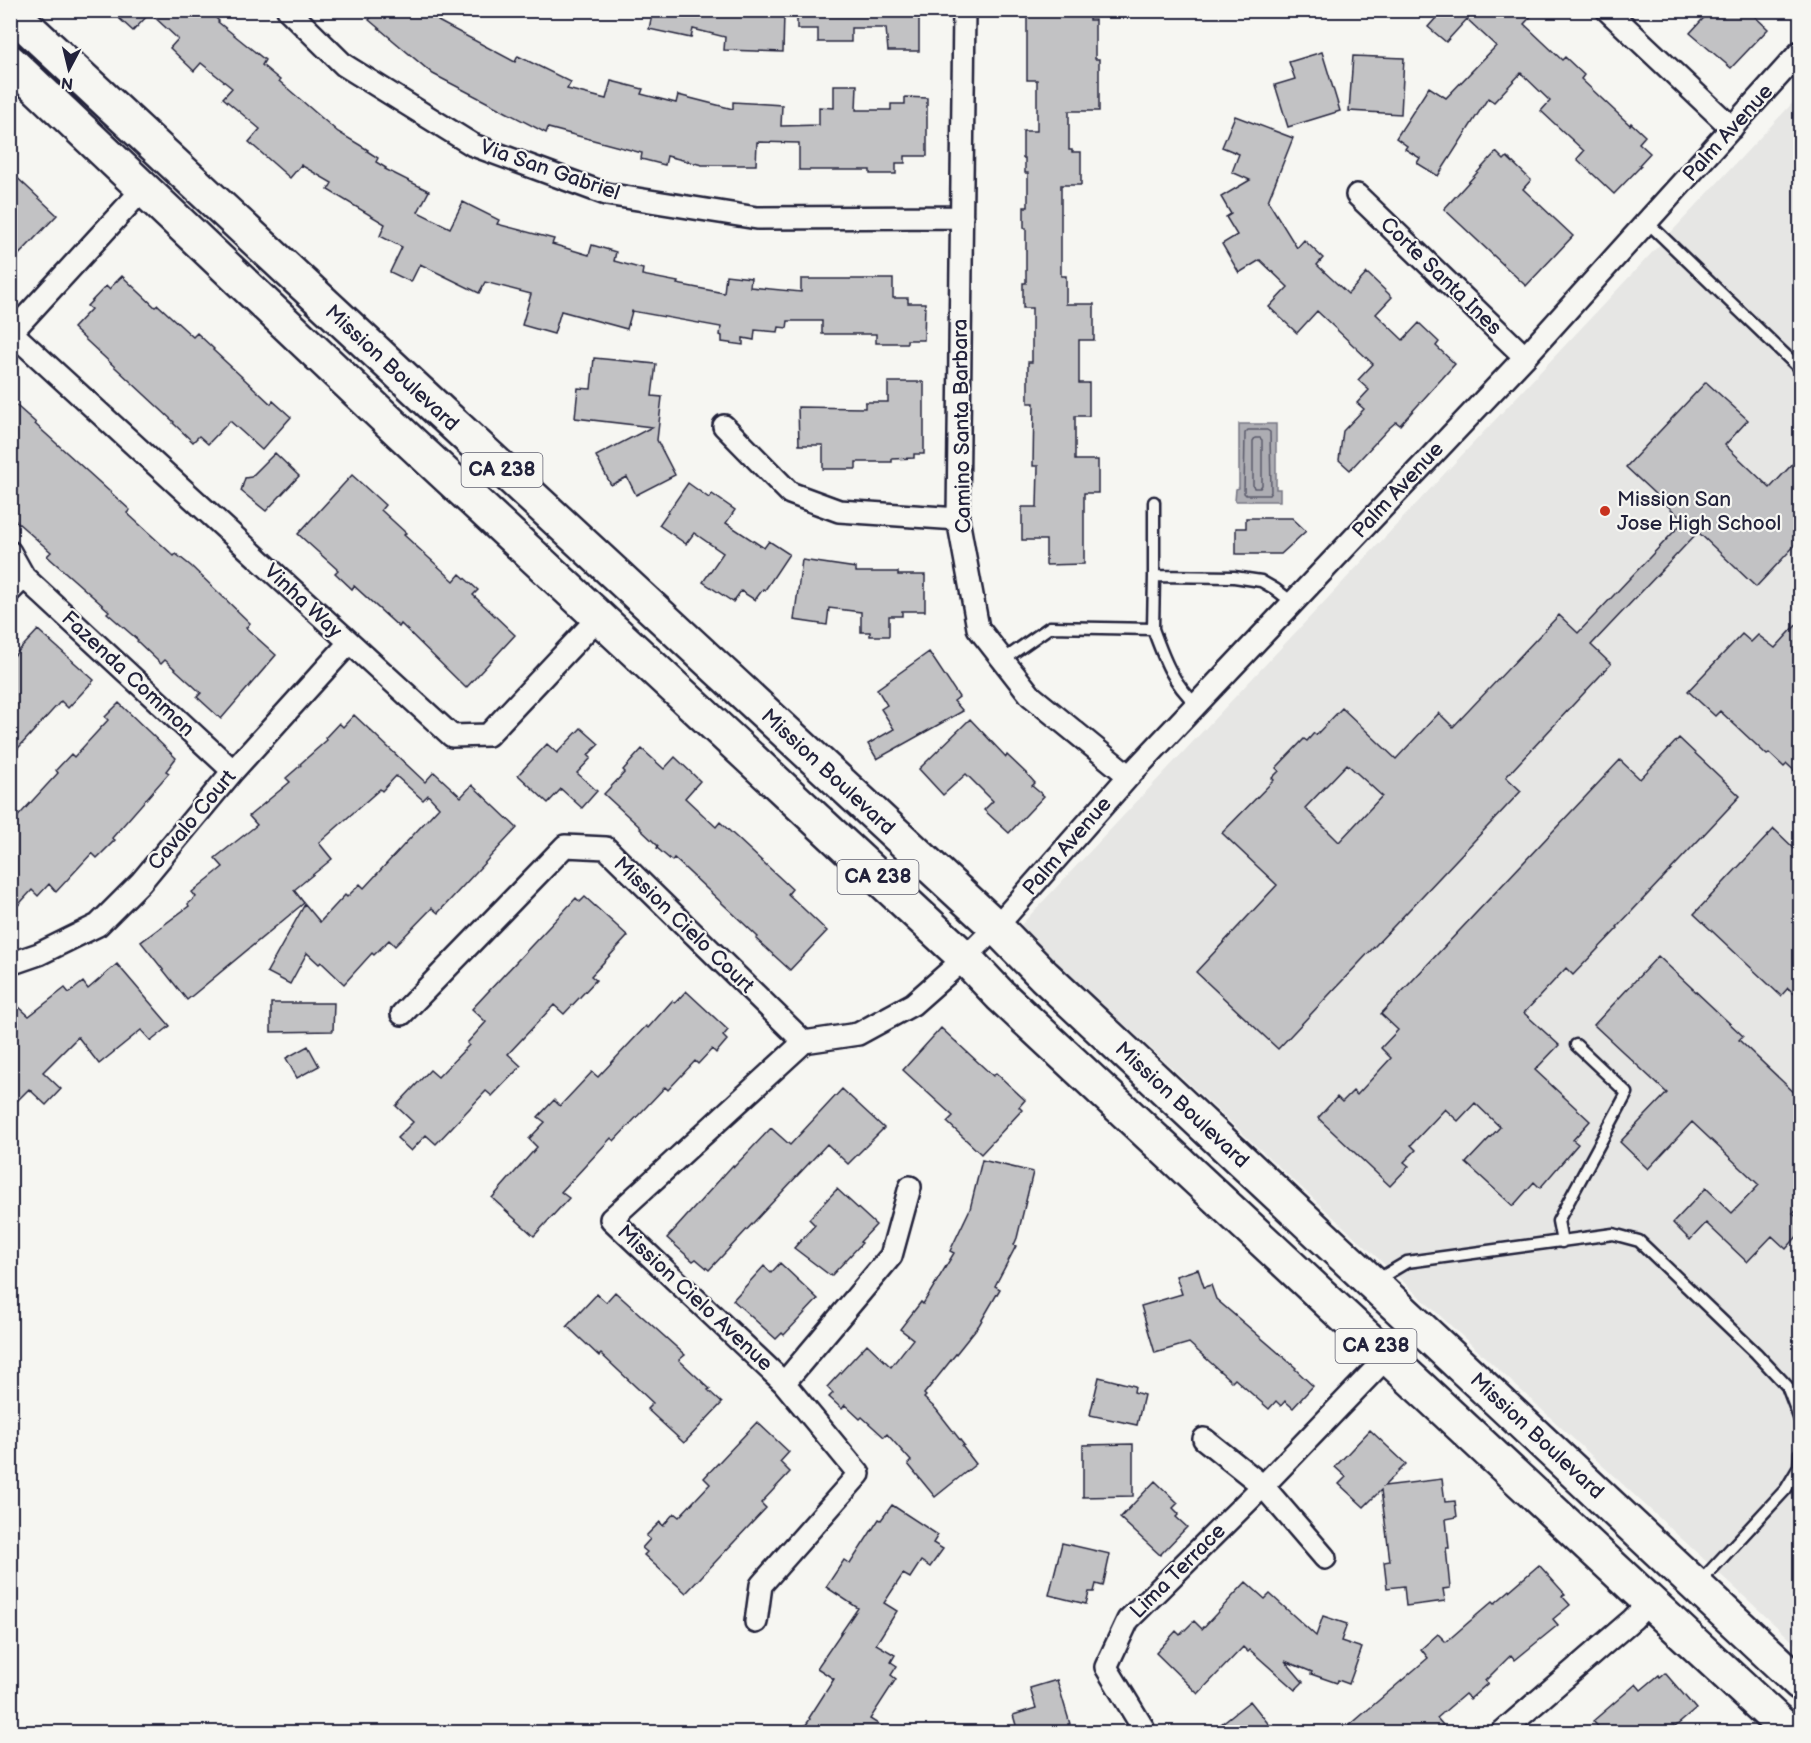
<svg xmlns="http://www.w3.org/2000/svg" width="1811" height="1743" font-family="'Balsamiq Sans',sans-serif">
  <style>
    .built { fill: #e6e6e4 }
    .water { fill: #adadb3; stroke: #757583; stroke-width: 1.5 }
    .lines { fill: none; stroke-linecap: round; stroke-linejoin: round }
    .shore { stroke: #5a5a6b; stroke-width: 1.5 }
    .building { fill: #c2c2c4; stroke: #22223b; stroke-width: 1.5; fill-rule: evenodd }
    .lane-casing { stroke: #22223b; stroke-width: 15 }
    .street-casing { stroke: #22223b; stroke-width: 26 }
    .primary-casing { stroke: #22223b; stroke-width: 38 }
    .lane { stroke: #f6f6f2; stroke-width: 10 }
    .street { stroke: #f6f6f2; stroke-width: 21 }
    .primary { stroke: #f6f6f2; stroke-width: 33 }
    .poi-dot { fill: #c8321e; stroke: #f6f6f2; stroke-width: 2 }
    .labels { text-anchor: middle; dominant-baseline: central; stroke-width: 4.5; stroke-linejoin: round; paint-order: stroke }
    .shield { fill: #f6f6f2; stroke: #626272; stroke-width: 1.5 }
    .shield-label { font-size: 20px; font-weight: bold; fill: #22223b }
    .street-label { font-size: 21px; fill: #22223b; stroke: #f6f6f2 }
    .poi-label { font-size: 21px; fill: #22223b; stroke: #f6f6f2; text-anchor: start }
  </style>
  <rect width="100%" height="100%" fill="#f6f6f2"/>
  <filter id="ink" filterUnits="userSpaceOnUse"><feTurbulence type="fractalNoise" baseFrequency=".0167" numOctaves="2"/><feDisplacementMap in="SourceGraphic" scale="12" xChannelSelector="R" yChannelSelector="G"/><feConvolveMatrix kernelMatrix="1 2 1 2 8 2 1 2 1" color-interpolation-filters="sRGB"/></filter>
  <g filter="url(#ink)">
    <path class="built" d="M 1800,95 L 1800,1648 L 1019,927 Z"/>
    <path class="water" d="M 1239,424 L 1276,424 L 1276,489 L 1280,489 L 1280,501 L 1235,501 L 1236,489 L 1239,488 Z"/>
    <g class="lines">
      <path class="shore" d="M 1248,430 L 1267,430 L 1270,432 L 1271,492 L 1269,495 L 1246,495 L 1244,493 L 1245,433 Z
        M 1255,438 L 1260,438 L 1262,440 L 1262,485 L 1260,488 L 1254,488 L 1253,485 L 1253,441 Z"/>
    </g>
    <path class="building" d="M 110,10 L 208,10 L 219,21 L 218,22 L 265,60 L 262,65 L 280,80 L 279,81 L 338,132 L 368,150 L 367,151 L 378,158 L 376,162 L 386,168 L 385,169 L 429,191 L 418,212 L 450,228 L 463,202 L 499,220 L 497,224 L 554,239 L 552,244 L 589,255 L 592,245 L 616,252 L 614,261 L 643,269 L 642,275 L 678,282 L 677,284 L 724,293 L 726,275 L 751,278 L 750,287 L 801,292 L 801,279 L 893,279 L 893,298 L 908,298 L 908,303 L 925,303 L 924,340 L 907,340 L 907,343 L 876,343 L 876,334 L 822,334 L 822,321 L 788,321 L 787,328 L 779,327 L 778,332 L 755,330 L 754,340 L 743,338 L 743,345 L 722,342 L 722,336 L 720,335 L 721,327 L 632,311 L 627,329 L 561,311 L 554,334 L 522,325 L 531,294 L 485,282 L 479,293 L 420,264 L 411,282 L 390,272 L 402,247 L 380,236 L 385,224 L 328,190 L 332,183 L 301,165 L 290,178 L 249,142 L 260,129 L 223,98 L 232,88 L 201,63 L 194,71 L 170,48 L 178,39 L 150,13 L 133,31 Z
      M 377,10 L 448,10 L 438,21 L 515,62 L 518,56 L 571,82 L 567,89 L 606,99 L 611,81 L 643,89 L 641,94 L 676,103 L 678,95 L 733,109 L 733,102 L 782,105 L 781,126 L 819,125 L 819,107 L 834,108 L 834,85 L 857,85 L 856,110 L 891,110 L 891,104 L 905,104 L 905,97 L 927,98 L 927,156 L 905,156 L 905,163 L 896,163 L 896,174 L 870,174 L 870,170 L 799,170 L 799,143 L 757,142 L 756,165 L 702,165 L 667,156 L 665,165 L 641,159 L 642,153 L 548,128 L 546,133 L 433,74 L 369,20 Z
      M 653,10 L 759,10 L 759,12 L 784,13 L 783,52 L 724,50 L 725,37 L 693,29 L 691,38 L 649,29 Z
      M 797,10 L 919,10 L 919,51 L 888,51 L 886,28 L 851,28 L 851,42 L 818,42 L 818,29 L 797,29 Z
      M 1027,10 L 1089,10 L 1089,20 L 1095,20 L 1095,59 L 1099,59 L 1099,111 L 1069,111 L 1069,150 L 1072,150 L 1072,152 L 1081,152 L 1081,185 L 1061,185 L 1061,276 L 1066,276 L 1066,304 L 1094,304 L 1094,340 L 1079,340 L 1079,383 L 1089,383 L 1089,416 L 1075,416 L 1075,460 L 1098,460 L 1098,493 L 1084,493 L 1084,564 L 1046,565 L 1046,540 L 1022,540 L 1022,507 L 1037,507 L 1038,466 L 1033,466 L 1034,403 L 1028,403 L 1028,362 L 1032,362 L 1032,308 L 1023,308 L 1023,283 L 1026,283 L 1026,228 L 1024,228 L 1024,207 L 1028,207 L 1028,173 L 1025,173 L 1025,158 L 1023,158 L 1023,131 L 1037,131 L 1037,80 L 1027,80 Z
      M 1443,10 L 1537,10 L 1524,24 L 1562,60 L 1565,57 L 1584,75 L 1581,79 L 1600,97 L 1630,125 L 1631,123 L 1645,136 L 1639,143 L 1650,153 L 1639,165 L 1641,166 L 1614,194 L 1577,159 L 1584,151 L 1541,111 L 1550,101 L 1521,73 L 1494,102 L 1488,98 L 1438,176 L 1417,163 L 1420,158 L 1405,149 L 1407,146 L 1396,138 L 1429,87 L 1446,98 L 1496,46 L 1467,19 L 1446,42 L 1428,27 Z
      M 1711,10 L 1748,10 L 1768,29 L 1731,68 L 1690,33 Z
      M 1322,52 L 1340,111 L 1288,127 L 1275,85 L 1295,79 L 1289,62 Z
      M 1353,56 L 1404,58 L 1401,114 L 1349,111 Z
      M 1235,116 L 1293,138 L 1268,201 L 1297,248 L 1304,240 L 1323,258 L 1317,265 L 1348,294 L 1367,273 L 1392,297 L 1376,314 L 1403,340 L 1419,323 L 1439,342 L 1436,346 L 1455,364 L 1400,425 L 1396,422 L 1388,429 L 1350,470 L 1339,460 L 1343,431 L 1364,409 L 1357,403 L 1369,390 L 1358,380 L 1373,364 L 1317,311 L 1297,333 L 1269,307 L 1288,287 L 1260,260 L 1239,273 L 1222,244 L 1237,235 L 1226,217 L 1231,214 L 1221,197 L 1250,180 L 1232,172 L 1239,154 L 1222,147 Z
      M 1496,152 L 1504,160 L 1507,157 L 1531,180 L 1523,189 L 1573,236 L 1526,286 L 1444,209 Z
      M 10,171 L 57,215 L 10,264 Z
      M 122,276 L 155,307 L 158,305 L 193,337 L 197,333 L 214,349 L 213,350 L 271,404 L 273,401 L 291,417 L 262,450 L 230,421 L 208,444 L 199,436 L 193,442 L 173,423 L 174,422 L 73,328 L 91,309 L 87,306 L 106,286 L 109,289 Z
      M 594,358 L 656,364 L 652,396 L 662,397 L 657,440 L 675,475 L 636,495 L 627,477 L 611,485 L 596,456 L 652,427 L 575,418 L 578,388 L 591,389 Z
      M 888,382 L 924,382 L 924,454 L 914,454 L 914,458 L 892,459 L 892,462 L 856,462 L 856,469 L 823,469 L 823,445 L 799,445 L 798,407 L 865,408 L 865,402 L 888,402 Z
      M 1706,382 L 1748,420 L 1725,445 L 1770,488 L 1800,456 L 1800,540 L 1756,587 L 1698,532 L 1591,645 L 1611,664 L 1506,777 L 1521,791 L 1278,1049 L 1196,972 L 1277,885 L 1222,833 L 1274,780 L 1272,778 L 1279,771 L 1276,768 L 1304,739 L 1307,741 L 1314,733 L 1316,735 L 1342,708 L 1396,759 L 1439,713 L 1453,727 L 1559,615 L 1578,633 L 1684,521 L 1626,467 ZM 1347,764 L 1382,796 L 1339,842 L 1305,808 Z
      M 10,400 L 36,423 L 35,424 L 130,510 L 127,513 L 174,556 L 176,554 L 191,566 L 250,623 L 246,628 L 276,655 L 221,719 L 197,697 L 201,693 L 165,660 L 161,664 L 137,641 L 138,640 L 107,613 L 109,611 L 47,556 L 51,552 L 10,516 Z
      M 275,453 L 299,476 L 266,511 L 241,491 L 245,478 L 251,477 Z
      M 352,475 L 385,505 L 381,510 L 406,533 L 404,535 L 454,581 L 460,574 L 478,590 L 473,595 L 515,635 L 466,688 L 401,624 L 399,627 L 354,586 L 352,589 L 335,573 L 338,570 L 298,534 Z
      M 688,483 L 709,498 L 712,494 L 735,510 L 726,523 L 764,548 L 769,541 L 789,554 L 765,590 L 763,589 L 755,600 L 741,591 L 733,602 L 703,582 L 723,553 L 694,533 L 686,544 L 659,525 Z
      M 1246,518 L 1292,518 L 1306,531 L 1281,554 L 1236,554 L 1236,528 L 1246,528 Z
      M 802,560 L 856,568 L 856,572 L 898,572 L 898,575 L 925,575 L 925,611 L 902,611 L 902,616 L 889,616 L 889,636 L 870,636 L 870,632 L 861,632 L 861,612 L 829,608 L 827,625 L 794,620 Z
      M 1800,621 L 1800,776 L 1787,764 L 1784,767 L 1769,753 L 1767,755 L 1720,711 L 1715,716 L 1688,691 L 1742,634 L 1751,642 L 1758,635 L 1775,648 Z
      M 38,630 L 94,680 L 68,708 L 61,701 L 10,757 L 10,660 Z
      M 929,652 L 959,697 L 954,701 L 963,711 L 877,759 L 868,744 L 894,729 L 881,709 L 887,705 L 877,689 Z
      M 119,703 L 176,758 L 166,771 L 169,773 L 112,838 L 115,840 L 97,858 L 92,853 L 56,892 L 49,884 L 38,896 L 32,890 L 10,914 L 10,825 L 58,773 L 56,770 L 71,754 L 74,757 L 108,720 L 105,717 Z
      M 354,715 L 425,782 L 434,772 L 461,797 L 472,785 L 517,828 L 438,913 L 432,908 L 395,946 L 389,940 L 374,955 L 372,953 L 344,984 L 321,962 L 319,964 L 307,953 L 290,984 L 267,972 L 305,904 L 320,922 L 345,895 L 347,897 L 360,884 L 364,888 L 439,807 L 428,795 L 423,800 L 396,776 L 382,791 L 380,789 L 319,843 L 332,859 L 294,890 L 304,903 L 187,1000 L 141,942 L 189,906 L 188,904 L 196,897 L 192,892 L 223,867 L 215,858 L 257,825 L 249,816 L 290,782 L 286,778 L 301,765 L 300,764 L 327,740 L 325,738 L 339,723 L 343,727 Z
      M 970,719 L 1006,757 L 1007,755 L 1027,774 L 1035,783 L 1032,786 L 1044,796 L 1009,833 L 984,810 L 993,801 L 966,774 L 943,795 L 919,769 Z
      M 581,728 L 599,744 L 588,755 L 591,758 L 577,773 L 597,791 L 582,808 L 561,789 L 548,803 L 518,775 L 547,744 L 557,753 Z
      M 1679,738 L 1740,796 L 1617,927 L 1618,928 L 1573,975 L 1566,968 L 1524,1013 L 1559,1045 L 1535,1070 L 1590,1121 L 1573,1140 L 1578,1144 L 1540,1188 L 1534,1182 L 1513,1206 L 1466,1163 L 1500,1127 L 1475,1103 L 1458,1121 L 1445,1109 L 1411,1145 L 1416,1150 L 1404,1162 L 1409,1166 L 1390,1186 L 1318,1118 L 1337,1097 L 1342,1102 L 1353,1091 L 1357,1095 L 1391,1058 L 1381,1048 L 1398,1030 L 1381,1014 L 1620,760 L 1640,779 Z
      M 642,749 L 664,769 L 675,757 L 700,781 L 685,798 L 716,827 L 720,822 L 792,889 L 788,894 L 827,931 L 790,970 L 756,939 L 758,937 L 674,858 L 672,861 L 657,848 L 658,846 L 640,829 L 641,828 L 604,794 L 625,772 L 623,770 Z
      M 1774,829 L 1800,854 L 1800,999 L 1788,988 L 1781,996 L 1694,914 Z
      M 585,897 L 628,936 L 591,976 L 596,980 L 564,1014 L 554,1005 L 508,1054 L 521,1066 L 492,1096 L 486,1091 L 436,1144 L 426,1135 L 411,1151 L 397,1138 L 413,1122 L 396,1106 L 430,1070 L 438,1077 L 469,1045 L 467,1043 L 486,1022 L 472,1009 L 576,898 L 580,902 Z
      M 1658,956 L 1743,1036 L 1739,1040 L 1800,1098 L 1800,1206 L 1793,1214 L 1800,1220 L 1800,1233 L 1786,1249 L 1772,1236 L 1747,1262 L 1706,1223 L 1690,1240 L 1673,1223 L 1706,1188 L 1732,1213 L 1759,1185 L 1692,1122 L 1648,1169 L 1620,1142 L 1667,1093 L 1594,1025 Z
      M 117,964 L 170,1026 L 151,1041 L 141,1030 L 99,1064 L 78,1037 L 43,1072 L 61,1089 L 46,1105 L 29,1089 L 10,1108 L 10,999 L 29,1016 L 65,988 L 69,993 L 83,982 L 88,989 Z
      M 686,991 L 728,1030 L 723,1036 L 727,1040 L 716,1053 L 712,1049 L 698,1064 L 695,1061 L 668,1090 L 665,1087 L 614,1141 L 611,1138 L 561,1192 L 569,1198 L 534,1236 L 492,1198 L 537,1147 L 529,1139 L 545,1122 L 538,1117 L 554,1100 L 560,1106 L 592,1072 L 598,1077 L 646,1026 L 648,1028 L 672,1001 L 675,1003 Z
      M 271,1003 L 334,1003 L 333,1031 L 271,1032 Z
      M 941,1028 L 993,1076 L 996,1073 L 1025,1100 L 1019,1107 L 1022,1110 L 981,1154 L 947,1122 L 953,1116 L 903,1070 Z
      M 308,1046 L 319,1066 L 297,1078 L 286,1058 Z
      M 842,1089 L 884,1128 L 848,1164 L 827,1144 L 709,1270 L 696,1259 L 693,1261 L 667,1238 L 733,1165 L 734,1167 L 771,1128 L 790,1145 Z
      M 982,1160 L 1033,1172 L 1017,1238 L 1014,1245 L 1016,1246 L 995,1286 L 1000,1289 L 979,1325 L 924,1394 L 926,1396 L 924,1398 L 936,1409 L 964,1445 L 962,1446 L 976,1464 L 935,1497 L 908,1464 L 911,1461 L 887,1434 L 884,1437 L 862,1417 L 860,1419 L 845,1405 L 842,1409 L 829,1397 L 833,1393 L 827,1387 L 867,1344 L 891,1367 L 913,1339 L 900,1329 L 921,1302 L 923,1304 L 954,1253 L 950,1251 L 970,1209 Z
      M 837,1189 L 876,1225 L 860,1242 L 862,1243 L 831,1276 L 794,1248 L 815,1225 L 809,1219 Z
      M 780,1263 L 818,1299 L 784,1335 L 782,1333 L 776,1339 L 733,1300 L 764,1266 L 771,1273 Z
      M 1198,1269 L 1204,1287 L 1211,1285 L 1216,1299 L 1296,1368 L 1295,1369 L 1313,1386 L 1293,1408 L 1285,1401 L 1281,1406 L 1276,1401 L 1269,1409 L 1235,1379 L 1232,1382 L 1189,1343 L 1155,1353 L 1141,1306 L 1182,1294 L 1176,1276 Z
      M 615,1292 L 685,1355 L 679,1360 L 710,1389 L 708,1390 L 722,1403 L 684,1443 L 647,1409 L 653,1403 L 601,1354 L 599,1356 L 567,1326 L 597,1294 L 606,1302 Z
      M 1099,1377 L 1135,1386 L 1134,1392 L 1144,1395 L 1137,1425 L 1090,1415 Z
      M 757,1422 L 789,1452 L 780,1462 L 790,1472 L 761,1503 L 766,1508 L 686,1593 L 644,1555 L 647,1552 L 642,1548 L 650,1539 L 646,1536 L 660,1522 L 663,1526 L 674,1513 L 679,1517 L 710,1484 L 704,1478 Z
      M 1370,1430 L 1406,1464 L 1384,1486 L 1442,1479 L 1445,1502 L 1455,1501 L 1457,1517 L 1446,1519 L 1449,1548 L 1446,1548 L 1450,1588 L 1443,1589 L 1445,1601 L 1406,1606 L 1404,1586 L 1387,1588 L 1384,1562 L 1390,1561 L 1381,1490 L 1364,1507 L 1339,1484 L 1346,1477 L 1335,1467 Z
      M 1133,1444 L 1133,1496 L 1083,1497 L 1083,1445 Z
      M 1155,1481 L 1178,1503 L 1173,1508 L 1179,1514 L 1176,1517 L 1187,1527 L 1160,1555 L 1120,1518 Z
      M 892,1505 L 938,1535 L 933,1543 L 943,1549 L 930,1567 L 921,1561 L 910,1578 L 903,1574 L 884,1603 L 897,1611 L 876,1644 L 895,1655 L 891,1662 L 897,1666 L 891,1675 L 896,1679 L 870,1719 L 891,1732 L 801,1732 L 810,1719 L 809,1718 L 834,1679 L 817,1668 L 858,1608 L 826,1587 L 844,1560 L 850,1564 L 879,1519 L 881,1520 Z
      M 1062,1543 L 1110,1554 L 1103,1586 L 1096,1584 L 1094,1592 L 1089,1592 L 1086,1604 L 1049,1595 Z
      M 1539,1565 L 1565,1594 L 1562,1596 L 1570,1605 L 1553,1619 L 1558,1625 L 1515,1660 L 1511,1655 L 1485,1681 L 1488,1683 L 1470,1699 L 1465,1694 L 1437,1718 L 1443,1725 L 1434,1732 L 1342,1732 L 1428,1658 L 1421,1649 L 1438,1634 L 1446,1642 L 1493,1601 L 1495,1603 Z
      M 1246,1582 L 1265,1599 L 1270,1594 L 1316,1636 L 1323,1616 L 1347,1624 L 1341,1641 L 1362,1648 L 1349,1684 L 1338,1680 L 1337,1683 L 1311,1674 L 1312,1672 L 1285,1661 L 1303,1682 L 1295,1690 L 1250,1650 L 1248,1652 L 1243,1647 L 1198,1694 L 1156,1653 L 1176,1631 L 1180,1635 L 1194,1621 L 1202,1629 Z
      M 1665,1673 L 1696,1709 L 1669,1732 L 1603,1732 L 1593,1721 L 1636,1684 L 1641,1690 L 1659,1675 L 1660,1677 Z
      M 1057,1680 L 1070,1724 L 1068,1724 L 1070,1732 L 1018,1732 L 1013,1715 L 1036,1708 L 1030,1688 Z
      M 1250,1701 L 1275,1732 L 1211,1732 Z"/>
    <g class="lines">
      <defs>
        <path id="lane" d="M 1646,221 L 1800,369
          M 1154,502 L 1154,576 L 1234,577 L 1261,581 L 1275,589 L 1292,602
          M 1153,629 C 1164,659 1172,682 1196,704
          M 1003,660 L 1050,627 L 1153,629 L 1154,576
          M 1562,1242 L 1558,1221 L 1627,1093 L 1576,1045
          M 1375,1281 L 1407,1262 L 1613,1234 L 1639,1241 L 1756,1353 L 1787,1386 L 1800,1420
          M 1699,1583 L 1786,1489 L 1799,1467 L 1800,1453"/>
        <path id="street" d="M 288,10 L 344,65 L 473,145 L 606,194 L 757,218 L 962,217
          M 964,10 L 958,519 L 978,628 L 1031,696 L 1129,776
          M 1607,10 L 1732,128
          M 1357,195 L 1525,357
          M 10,331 L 452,736 L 488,735 L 598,618
          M 10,334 L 143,189
          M 724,426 L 790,493 L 839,511 L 958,519
          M 10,552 L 24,577 L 233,771
          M 10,591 L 24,577
          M 10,964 L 39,954 L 98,925 L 141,882 L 233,771 L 349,643
          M 402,1014 L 565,846 L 606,848 L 804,1042
          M 784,1383 L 891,1256 L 910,1187
          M 1204,1439 L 1263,1486 L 1325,1558
          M 756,1622 L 761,1585 L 859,1474 L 784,1383 L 611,1219 L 804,1042 L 858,1034 L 913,1004 L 965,958 L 996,927 L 1129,776 L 1525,357 L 1800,52
          M 1143,1728 L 1106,1667 L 1128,1620 L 1263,1486 L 1387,1357
          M 1502,1732 L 1633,1619 L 1649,1602"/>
        <path id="primary" d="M 10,11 L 432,404 L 996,927 L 1044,976 L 1800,1683
          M 10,62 L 401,433 L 965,958 L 1000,995 L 1789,1732"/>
      </defs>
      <use href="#lane" class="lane-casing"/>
      <use href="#street" class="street-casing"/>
      <use href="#primary" class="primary-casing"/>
      <use href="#lane" class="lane"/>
      <use href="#street" class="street"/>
      <use href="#primary" class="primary"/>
    </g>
  </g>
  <circle class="poi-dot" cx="1605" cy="511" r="6"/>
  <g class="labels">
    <g class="shield">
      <rect x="461.5" y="453" width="81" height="34" rx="4.5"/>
      <rect x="837.5" y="860" width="81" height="34" rx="4.5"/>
      <rect x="1335.5" y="1329" width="81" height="34" rx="4.5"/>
    </g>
    <g class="shield-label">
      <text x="502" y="470">CA 238</text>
      <text x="878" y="877">CA 238</text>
      <text x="1376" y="1346">CA 238</text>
    </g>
    <g class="street-label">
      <text transform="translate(1728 133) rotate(-48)">Palm Avenue</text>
      <text transform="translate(550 170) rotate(19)">Via San Gabriel</text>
      <text transform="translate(1441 276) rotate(44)">Corte Santa Ines</text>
      <text transform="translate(392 368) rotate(43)">Mission Boulevard</text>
      <text transform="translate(962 426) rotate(-91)">Camino Santa Barbara</text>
      <text transform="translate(1398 490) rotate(-47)">Palm Avenue</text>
      <text transform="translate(303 601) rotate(43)">Vinha Way</text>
      <text transform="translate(128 674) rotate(43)">Fazenda Common</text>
      <text transform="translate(828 772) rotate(43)">Mission Boulevard</text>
      <text transform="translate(192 820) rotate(-50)">Cavalo Court</text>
      <text transform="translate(1067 846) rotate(-49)">Palm Avenue</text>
      <text transform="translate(684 925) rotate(44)">Mission Cielo Court</text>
      <text transform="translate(1182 1105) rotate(43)">Mission Boulevard</text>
      <text transform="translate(695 1298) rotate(43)">Mission Cielo Avenue</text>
      <text transform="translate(1537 1436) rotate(43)">Mission Boulevard</text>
      <text transform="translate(1178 1571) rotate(-45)">Lima Terrace</text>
    </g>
    <g class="poi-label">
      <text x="1617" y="499">Mission San<tspan x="1617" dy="24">Jose High School</tspan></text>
    </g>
  </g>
  <rect width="1811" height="1743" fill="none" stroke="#f6f6f2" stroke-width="36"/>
  <rect x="18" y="18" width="1775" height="1707" fill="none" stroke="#22223b" stroke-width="2" filter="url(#ink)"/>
  <g transform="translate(69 69) rotate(187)" stroke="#f6f6f2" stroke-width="4.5" paint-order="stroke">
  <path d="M0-4.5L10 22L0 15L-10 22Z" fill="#22223b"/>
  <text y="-9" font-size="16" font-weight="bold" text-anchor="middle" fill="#22223b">N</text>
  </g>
</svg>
